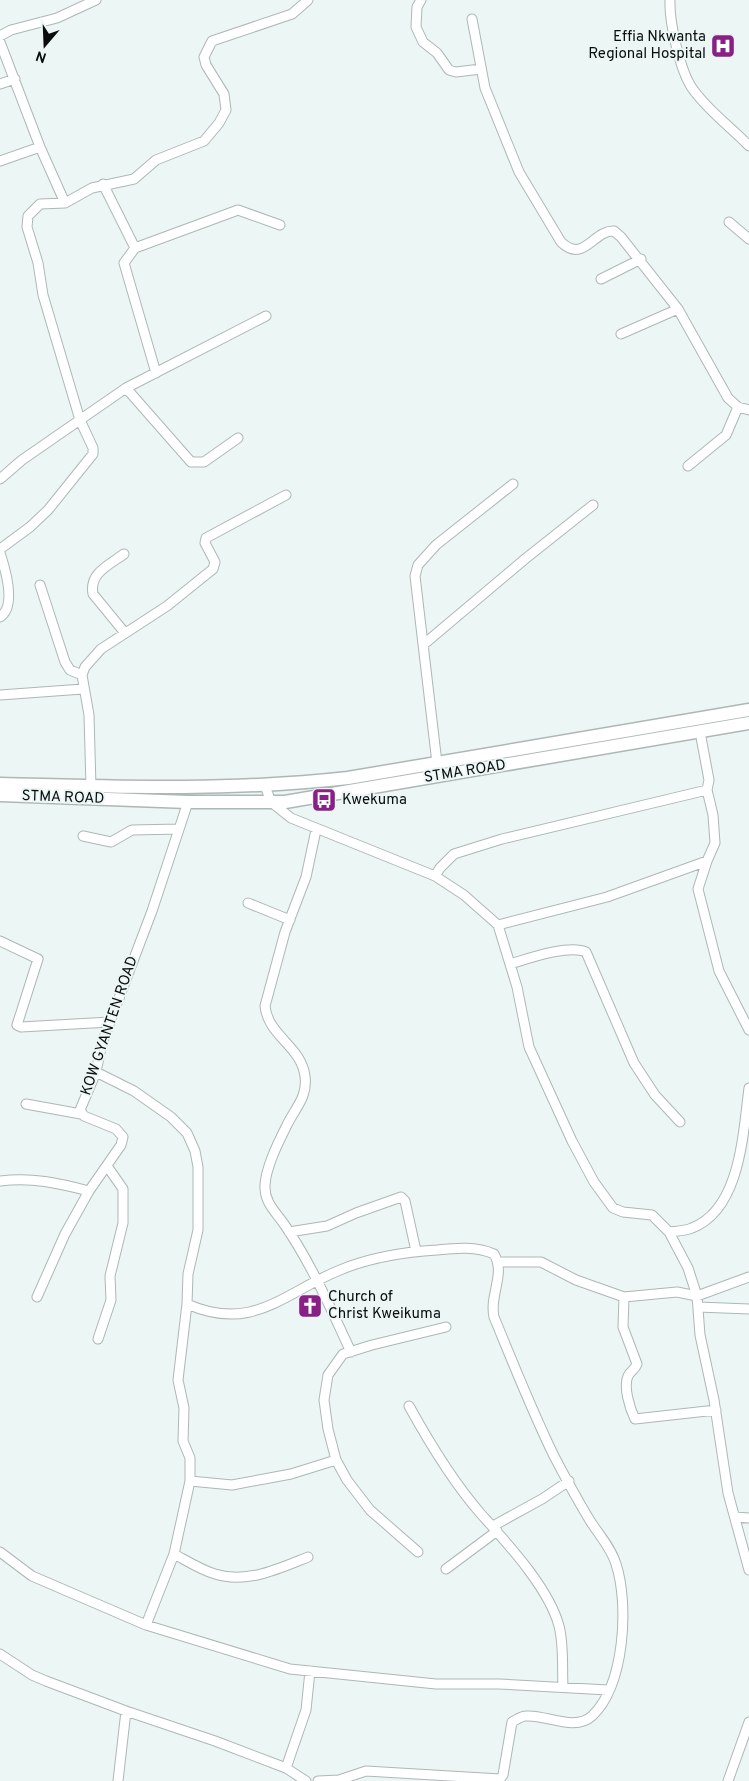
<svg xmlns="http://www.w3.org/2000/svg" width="749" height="1781" font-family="Overpass,sans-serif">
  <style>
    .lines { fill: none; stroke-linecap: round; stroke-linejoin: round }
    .street-casing { stroke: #adb8b6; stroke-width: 11 }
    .secondary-casing { stroke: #adb8b6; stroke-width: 15 }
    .street { stroke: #fff; stroke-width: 9 }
    .secondary { stroke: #fff; stroke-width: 12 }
    .labels { text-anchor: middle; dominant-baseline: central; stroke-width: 4; stroke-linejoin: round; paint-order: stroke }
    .poi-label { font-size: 15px; fill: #0a0d0d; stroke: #ebf6f5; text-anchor: start }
    .street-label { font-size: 15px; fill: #0a0d0d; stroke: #ebf6f5 }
  </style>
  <rect width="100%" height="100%" fill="#ebf6f5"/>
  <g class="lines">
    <defs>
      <path id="street" d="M 421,0 L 417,7 L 416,27 L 423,42 L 437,53 L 449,70 L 456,72 L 481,69
        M 670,0 C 669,22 680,70 692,88 C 707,110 731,127 749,146
        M 472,19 L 485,88 L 519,172 L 561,242 C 584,264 593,230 614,231 L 621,237 L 678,309 L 728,398 L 738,407 L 749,410
        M 0,36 L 11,30 L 57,18 L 96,0
        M 0,42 L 40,147 L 65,203
        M 0,84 L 15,79
        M 0,161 L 40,147
        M 103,184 L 135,248
        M 729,222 L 749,239
        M 601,279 L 641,259
        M 621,334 L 678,309
        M 156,373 L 124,263 L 135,248 L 238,210 L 280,225
        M 126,388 L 191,462 L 204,462 L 238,438
        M 688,466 L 726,435 L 738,407
        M 0,479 L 22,460 L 126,388 L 266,316
        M 0,549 L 30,527 L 48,510 L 93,454 L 93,448 L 80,420 L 43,295 L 38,263 L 27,227 L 28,216 L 40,204 L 65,203 L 92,188 L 134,179 L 156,160 L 204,141 L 219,123 L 226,110 L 224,94 L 206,65 L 204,57 L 212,41 L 292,14 L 308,0
        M 0,553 C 5,568 17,606 0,617
        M 124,554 C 109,565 89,573 93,594 L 125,633
        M 40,585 L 65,662 L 70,670 L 82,675
        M 423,645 L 525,559 L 593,505
        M 0,695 L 83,689
        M 700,732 L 709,780 L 707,790 L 713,815 L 715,843 L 707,861 L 698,889 L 719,971 L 749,1030
        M 437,763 L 415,576 L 418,565 L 436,545 L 513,484
        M 265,786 L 271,802 L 291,818 L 435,876 L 440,868 L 454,854 L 502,839 L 707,790
        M 91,787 L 89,715 L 82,675 L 85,667 L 101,649 L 167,606 L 213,569 L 215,562 L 205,543 L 206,538 L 286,495
        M 316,830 L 306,877 L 285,932 L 265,1006 C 268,1036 301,1046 305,1076 C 308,1098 294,1109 286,1127 C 278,1143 266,1167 265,1185 C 264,1202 275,1211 284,1224 C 311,1263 331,1309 351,1352
        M 83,836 L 111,842 L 132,830 L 179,829
        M 435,876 L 464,895 L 498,925 L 607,897 L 707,861
        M 248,903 L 290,920
        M 498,925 L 517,987 L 529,1047 L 572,1141 L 594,1182 L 613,1208 L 623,1212 L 652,1215 L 669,1232 L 688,1268 L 697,1296 L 700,1335 L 714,1400 L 728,1493 L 749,1570
        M 0,941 L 38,959 L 17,1025 L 21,1027 L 110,1022
        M 510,964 C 527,959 569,944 586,952 L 634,1063 L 655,1095 L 680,1122
        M 96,1072 L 134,1091 L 171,1117 L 187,1133 L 195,1151 L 198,1167 L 198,1230 L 188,1274 L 187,1304 L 178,1380 L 184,1408 L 183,1441 L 190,1458 L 190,1481 L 174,1554 L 146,1625
        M 26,1104 L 81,1114
        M 0,1181 C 32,1177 58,1183 89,1191 L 121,1145 L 123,1137 L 116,1129 L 84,1116 L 80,1110 L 96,1072 L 102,1043 L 152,911 L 188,802
        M 289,1232 L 327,1226 L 356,1213 L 401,1197 L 405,1201 L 416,1251
        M 669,1232 C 677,1231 685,1231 692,1228 C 741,1209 743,1132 749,1088
        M 498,1262 L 541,1262 L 576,1280 L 624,1297
        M 37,1297 L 65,1234 L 89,1191
        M 187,1304 C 253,1333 283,1293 340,1270 C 371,1257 404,1252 437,1250 C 456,1248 476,1246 494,1254 C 506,1274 489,1295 494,1317 C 513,1363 532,1411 554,1456 C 565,1477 577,1499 589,1519 C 598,1534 611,1547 616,1564 C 629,1604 625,1685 592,1716 C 575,1732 545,1714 526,1716 C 521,1716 516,1720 512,1722 L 503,1775 L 500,1779 L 366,1771 L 339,1780 L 318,1781
        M 698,1307 L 749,1309
        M 98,1339 L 111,1300 L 110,1276 L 123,1223 L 123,1189 L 107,1166
        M 409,1406 C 430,1444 453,1482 481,1514 C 507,1543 549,1588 559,1626 C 564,1645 562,1668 563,1687
        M 716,1410 L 635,1419 C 630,1409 623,1387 628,1376 C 630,1371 635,1370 637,1364 L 623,1327 L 624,1297 L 677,1292 L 697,1296 L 749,1277
        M 190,1481 L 232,1485 L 291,1474 L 336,1460
        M 735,1517 L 749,1518
        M 493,1526 L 542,1499 L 569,1481
        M 0,1552 L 32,1576 L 146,1625 L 290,1669 L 436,1684 L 499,1684 L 608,1690
        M 418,1552 L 370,1510 L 347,1480 L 336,1460 L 328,1429 L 324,1400 L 328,1375 L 343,1354 L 372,1345 L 446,1327
        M 174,1554 C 187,1561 201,1570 215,1574 C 247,1584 278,1569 308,1557
        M 446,1569 L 497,1531
        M 0,1654 L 32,1675 L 46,1681 L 126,1711 L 215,1741 L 286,1768 L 306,1781
        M 286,1768 L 306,1710 L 310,1671
        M 118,1781 L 126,1711
        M 728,1781 L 749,1722"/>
      <path id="secondary" d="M 0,784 C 116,787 232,791 348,778 L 749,710
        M 0,795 L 188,802 L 285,802 L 749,723"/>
    </defs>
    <use href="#street" class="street-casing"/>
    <use href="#secondary" class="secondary-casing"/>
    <use href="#street" class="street"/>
    <use href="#secondary" class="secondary"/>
  </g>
  <defs>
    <symbol id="hospital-square" viewBox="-11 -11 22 22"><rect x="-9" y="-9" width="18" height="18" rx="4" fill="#892086" stroke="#ebf6f5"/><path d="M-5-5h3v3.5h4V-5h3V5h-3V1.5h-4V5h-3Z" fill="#fff"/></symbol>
    <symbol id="bus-square" viewBox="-11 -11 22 22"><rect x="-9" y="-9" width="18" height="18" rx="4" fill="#892086" stroke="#ebf6f5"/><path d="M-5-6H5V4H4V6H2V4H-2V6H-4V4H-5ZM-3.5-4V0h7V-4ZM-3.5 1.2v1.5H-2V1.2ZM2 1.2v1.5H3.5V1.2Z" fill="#fff"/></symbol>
    <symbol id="church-square" viewBox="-11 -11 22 22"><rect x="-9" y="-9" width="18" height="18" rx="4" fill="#892086" stroke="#ebf6f5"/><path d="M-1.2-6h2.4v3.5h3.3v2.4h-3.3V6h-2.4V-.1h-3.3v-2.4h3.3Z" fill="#fff"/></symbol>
  </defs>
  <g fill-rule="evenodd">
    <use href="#hospital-square" x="709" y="32" width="28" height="28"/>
    <use href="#bus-square" x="310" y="786" width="28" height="28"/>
    <use href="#church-square" x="296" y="1292" width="28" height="28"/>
  </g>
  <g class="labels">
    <g class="poi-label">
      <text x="706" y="37" text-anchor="end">Effia Nkwanta<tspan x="706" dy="17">Regional Hospital</tspan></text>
      <text x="342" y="800">Kwekuma</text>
      <text x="328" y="1297">Church of<tspan x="328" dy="17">Christ Kweikuma</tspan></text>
    </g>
    <g class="street-label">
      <text transform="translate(465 772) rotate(-9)">STMA ROAD</text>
      <text transform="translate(63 798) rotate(2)">STMA ROAD</text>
      <text transform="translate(110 1026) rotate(-71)">KOW GYANTEN ROAD</text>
    </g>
  </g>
  <g transform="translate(45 45) rotate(199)" stroke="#ebf6f5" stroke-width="4" paint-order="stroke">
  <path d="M0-4L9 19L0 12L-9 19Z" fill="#0a0d0d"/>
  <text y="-8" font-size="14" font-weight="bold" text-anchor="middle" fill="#0a0d0d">N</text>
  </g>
</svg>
